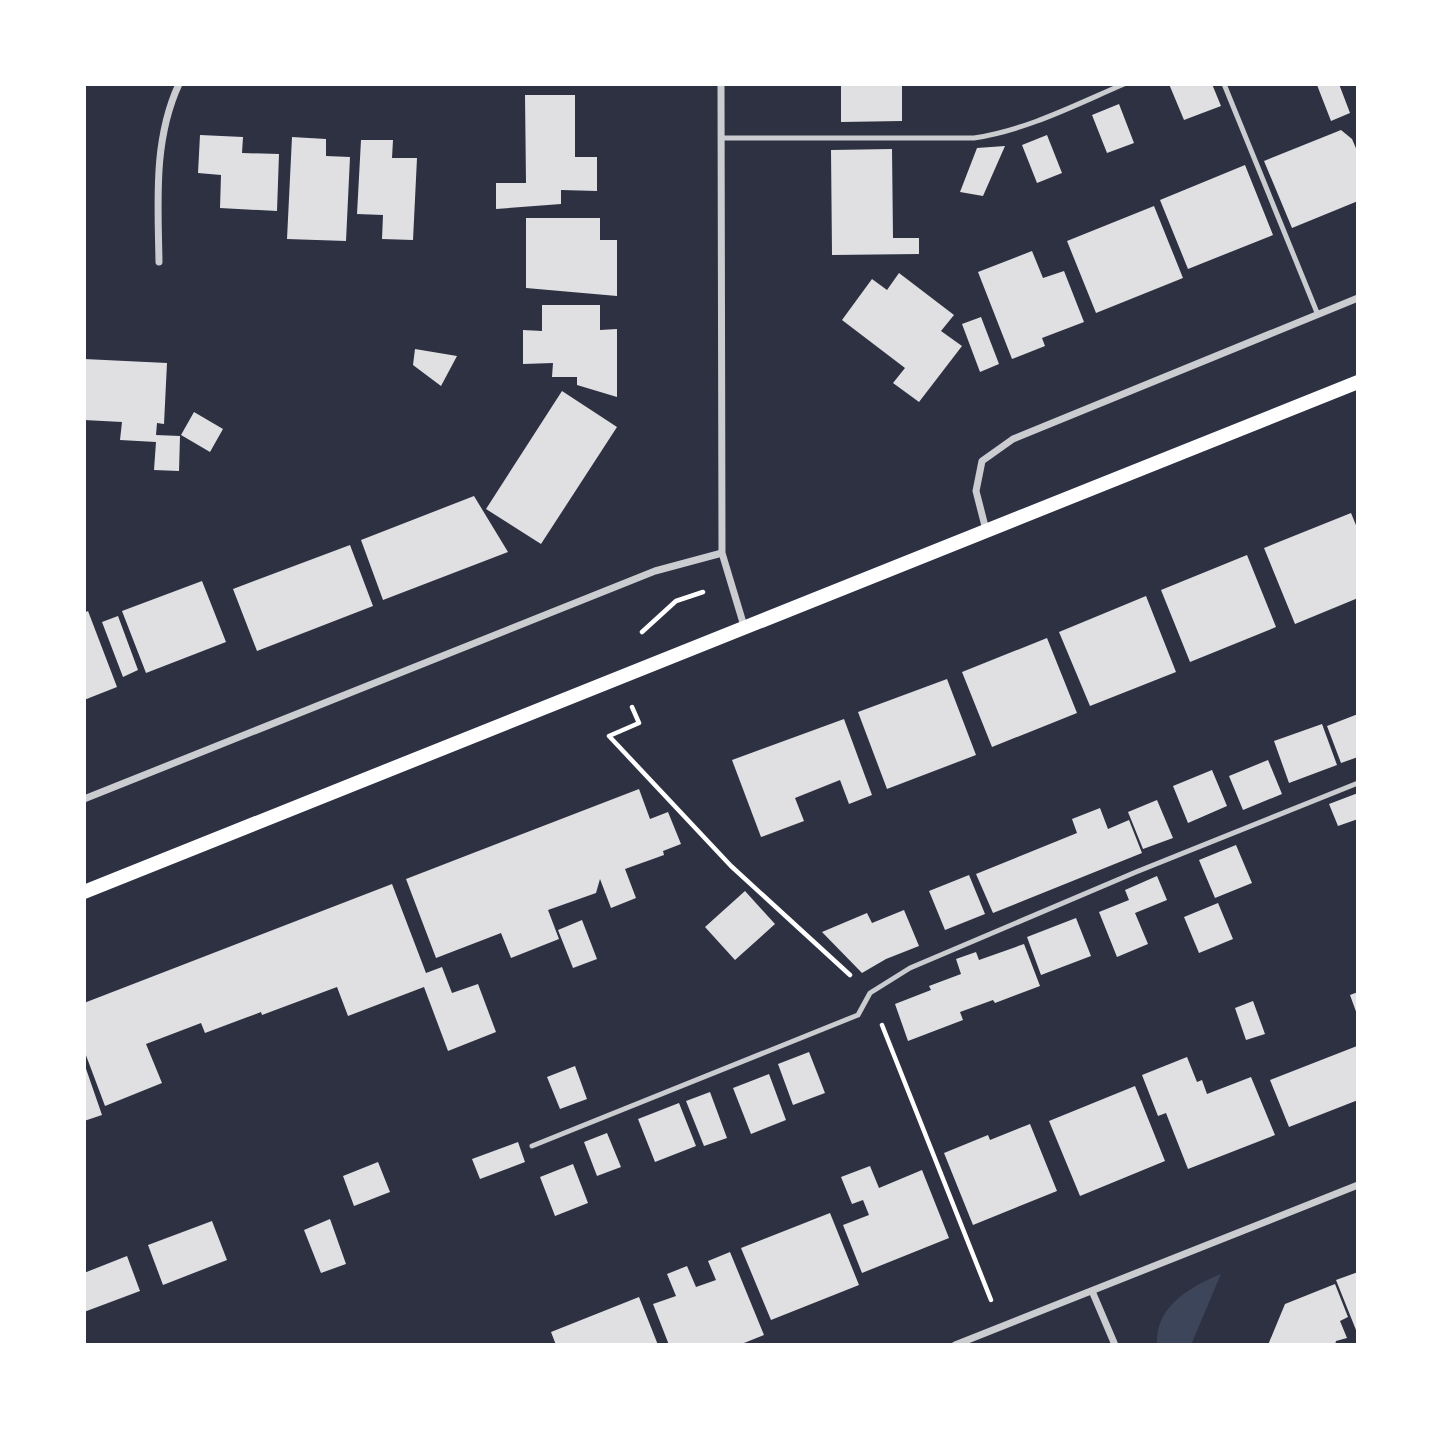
<svg xmlns="http://www.w3.org/2000/svg" width="1442" height="1429" font-family="Inter,sans-serif">
  <style>
    .green { fill: #3c4559 }
    .building { fill: #e0e0e3 }
    .lines { fill: none; stroke-linecap: round; stroke-linejoin: round }
    .path { stroke: #fff; stroke-width: 4.5 }
    .service { stroke: #caccd0; stroke-width: 5 }
    .minor { stroke: #caccd0; stroke-width: 7 }
    .secondary { stroke: #fff; stroke-width: 14 }
  </style>
  <rect width="100%" height="100%" fill="#2d3142"/>
  <path class="green" d="M 1221,1274 L 1191,1345 L 1157,1345 C 1154,1307 1191,1286 1221,1274 Z"/>
  <path class="building" d="M 841,84 L 902,84 L 902,121 L 841,122 Z
    M 1169,84 L 1212,84 L 1221,106 L 1184,120 Z
    M 1319,84 L 1339,84 L 1350,113 L 1331,121 L 1317,85 Z
    M 525,95 L 575,95 L 575,157 L 597,157 L 597,191 L 561,190 L 561,204 L 496,209 L 496,183 L 526,183 Z
    M 1119,104 L 1134,143 L 1107,153 L 1092,115 Z
    M 1341,130 L 1352,139 L 1358,153 L 1358,201 L 1292,228 L 1264,161 Z
    M 200,135 L 243,137 L 242,153 L 279,154 L 277,211 L 220,208 L 221,175 L 198,173 Z
    M 1047,135 L 1062,173 L 1037,183 L 1022,145 Z
    M 292,137 L 326,139 L 326,156 L 350,157 L 346,241 L 287,239 Z
    M 361,140 L 393,140 L 392,158 L 417,158 L 413,240 L 382,239 L 383,215 L 357,214 Z
    M 1005,146 L 983,196 L 960,192 L 977,148 Z
    M 892,149 L 893,238 L 919,238 L 919,254 L 832,255 L 831,150 Z
    M 1245,165 L 1273,235 L 1188,269 L 1160,200 Z
    M 1154,206 L 1183,278 L 1096,313 L 1067,241 Z
    M 526,218 L 600,218 L 600,240 L 617,240 L 617,296 L 526,288 Z
    M 1032,251 L 1043,278 L 1064,271 L 1084,322 L 1042,338 L 1045,346 L 1012,359 L 978,272 Z
    M 899,273 L 954,315 L 941,331 L 962,346 L 919,402 L 893,383 L 905,368 L 842,320 L 872,279 L 887,290 Z
    M 542,305 L 600,305 L 600,330 L 617,329 L 617,397 L 577,385 L 577,377 L 552,377 L 553,363 L 523,364 L 523,330 L 542,331 Z
    M 981,317 L 999,364 L 980,372 L 962,324 Z
    M 415,349 L 457,356 L 441,386 L 413,365 Z
    M 84,359 L 167,363 L 164,424 L 157,423 L 156,435 L 180,436 L 179,471 L 154,470 L 156,442 L 120,440 L 122,422 L 84,420 Z
    M 562,391 L 617,427 L 541,544 L 486,509 Z
    M 194,412 L 223,429 L 210,452 L 181,435 Z
    M 474,496 L 508,552 L 383,600 L 361,540 Z
    M 1351,513 L 1358,530 L 1358,598 L 1295,624 L 1264,548 Z
    M 350,545 L 373,606 L 257,651 L 233,589 Z
    M 1247,555 L 1276,627 L 1190,662 L 1161,590 Z
    M 202,581 L 226,642 L 146,673 L 122,611 Z
    M 1146,596 L 1176,672 L 1090,706 L 1059,632 Z
    M 88,611 L 117,687 L 84,700 L 84,613 Z
    M 118,616 L 138,670 L 123,677 L 102,622 Z
    M 1047,638 L 1077,713 L 992,747 L 962,672 Z
    M 947,679 L 976,755 L 887,789 L 858,712 Z
    M 1358,714 L 1358,757 L 1341,763 L 1327,726 Z
    M 844,719 L 872,795 L 849,804 L 840,780 L 795,798 L 804,821 L 761,837 L 732,760 Z
    M 1322,724 L 1337,765 L 1289,783 L 1274,741 Z
    M 1268,760 L 1282,794 L 1243,810 L 1229,776 Z
    M 1212,770 L 1227,806 L 1188,823 L 1173,786 Z
    M 639,789 L 650,819 L 668,812 L 681,844 L 663,851 L 664,855 L 625,869 L 636,898 L 611,908 L 600,879 L 596,893 L 548,910 L 559,939 L 511,958 L 501,933 L 436,958 L 406,879 Z
    M 1358,793 L 1358,819 L 1338,826 L 1329,804 Z
    M 1157,800 L 1173,838 L 1143,849 L 1128,812 Z
    M 1100,808 L 1108,829 L 1129,820 L 1142,853 L 993,913 L 976,874 L 1077,833 L 1072,819 Z
    M 1236,845 L 1252,883 L 1215,898 L 1199,860 Z
    M 969,875 L 985,914 L 945,930 L 929,891 Z
    M 1157,876 L 1167,900 L 1135,913 L 1148,944 L 1117,957 L 1099,912 L 1129,900 L 1125,890 Z
    M 392,884 L 426,973 L 442,967 L 452,993 L 478,984 L 496,1032 L 448,1051 L 424,987 L 348,1016 L 337,987 L 262,1015 L 261,1012 L 205,1033 L 201,1023 L 146,1044 L 162,1083 L 105,1106 L 84,1050 L 84,1003 Z
    M 745,891 L 775,924 L 735,960 L 705,927 Z
    M 1218,903 L 1233,939 L 1199,953 L 1184,917 Z
    M 904,910 L 919,946 L 886,959 L 862,973 L 822,932 L 867,913 L 872,923 Z
    M 1076,918 L 1091,956 L 1041,975 L 1027,937 Z
    M 582,920 L 597,959 L 573,968 L 558,930 Z
    M 1024,944 L 1040,986 L 995,1003 L 993,1000 L 960,1012 L 963,1020 L 908,1041 L 895,1004 L 931,990 L 929,986 L 961,974 L 956,959 L 976,952 L 979,960 Z
    M 1358,992 L 1358,1017 L 1350,995 Z
    M 1253,1001 L 1265,1034 L 1246,1040 L 1235,1008 Z
    M 1357,1046 L 1358,1100 L 1289,1127 L 1270,1080 Z
    M 809,1052 L 825,1093 L 793,1105 L 778,1064 Z
    M 1187,1057 L 1197,1082 L 1202,1080 L 1207,1094 L 1251,1077 L 1275,1135 L 1188,1169 L 1166,1113 L 1158,1116 L 1142,1075 Z
    M 84,1063 L 102,1115 L 84,1121 Z
    M 575,1066 L 587,1099 L 560,1109 L 547,1077 Z
    M 769,1074 L 786,1120 L 751,1134 L 733,1088 Z
    M 1135,1086 L 1165,1161 L 1080,1196 L 1049,1121 Z
    M 710,1092 L 727,1138 L 704,1146 L 686,1101 Z
    M 679,1103 L 696,1146 L 655,1162 L 638,1119 Z
    M 1030,1124 L 1057,1191 L 973,1225 L 944,1153 L 988,1135 L 990,1140 Z
    M 607,1133 L 621,1167 L 597,1176 L 584,1142 Z
    M 518,1142 L 525,1162 L 480,1179 L 472,1159 Z
    M 378,1162 L 390,1192 L 354,1206 L 343,1176 Z
    M 573,1164 L 588,1203 L 555,1216 L 540,1177 Z
    M 870,1166 L 879,1188 L 922,1170 L 949,1238 L 862,1273 L 843,1225 L 869,1215 L 863,1200 L 852,1204 L 841,1177 Z
    M 830,1213 L 859,1285 L 771,1320 L 741,1248 Z
    M 330,1219 L 346,1264 L 321,1273 L 304,1230 Z
    M 212,1221 L 227,1260 L 163,1285 L 148,1245 Z
    M 730,1252 L 764,1335 L 739,1345 L 669,1345 L 653,1304 L 676,1296 L 667,1274 L 687,1266 L 696,1287 L 716,1280 L 708,1261 Z
    M 127,1256 L 140,1291 L 84,1312 L 84,1273 Z
    M 1358,1272 L 1358,1335 L 1336,1280 Z
    M 1335,1284 L 1348,1317 L 1340,1321 L 1347,1338 L 1336,1341 L 1335,1345 L 1268,1345 L 1285,1304 Z
    M 639,1297 L 658,1345 L 556,1345 L 551,1332 Z"/>
  <g class="lines">
    <path class="path" d="M 642,632 L 676,601 L 703,592
      M 632,707 L 639,723 L 609,736 L 731,866 L 850,975
      M 882,1025 L 991,1300"/>
    <path class="service" d="M 1224,84 L 1318,315
      M 721,138 L 974,138 C 1027,130 1075,105 1124,84
      M 532,1146 L 858,1015 L 870,993 L 910,968 L 1136,872 L 1358,783"/>
    <path class="minor" d="M 721,84 L 722,553 L 744,626
      M 159,262 C 158,202 153,140 179,84
      M 986,530 L 976,491 L 982,461 L 1013,439 L 1358,298
      M 84,799 L 655,571 L 722,553
      M 1092,1291 L 1115,1345
      M 955,1345 L 1358,1185"/>
    <path class="secondary" d="M 84,892 L 1358,382"/>
  </g>
  <rect width="1442" height="1429" fill="none" stroke="#ffffff" stroke-width="172"/>
</svg>
